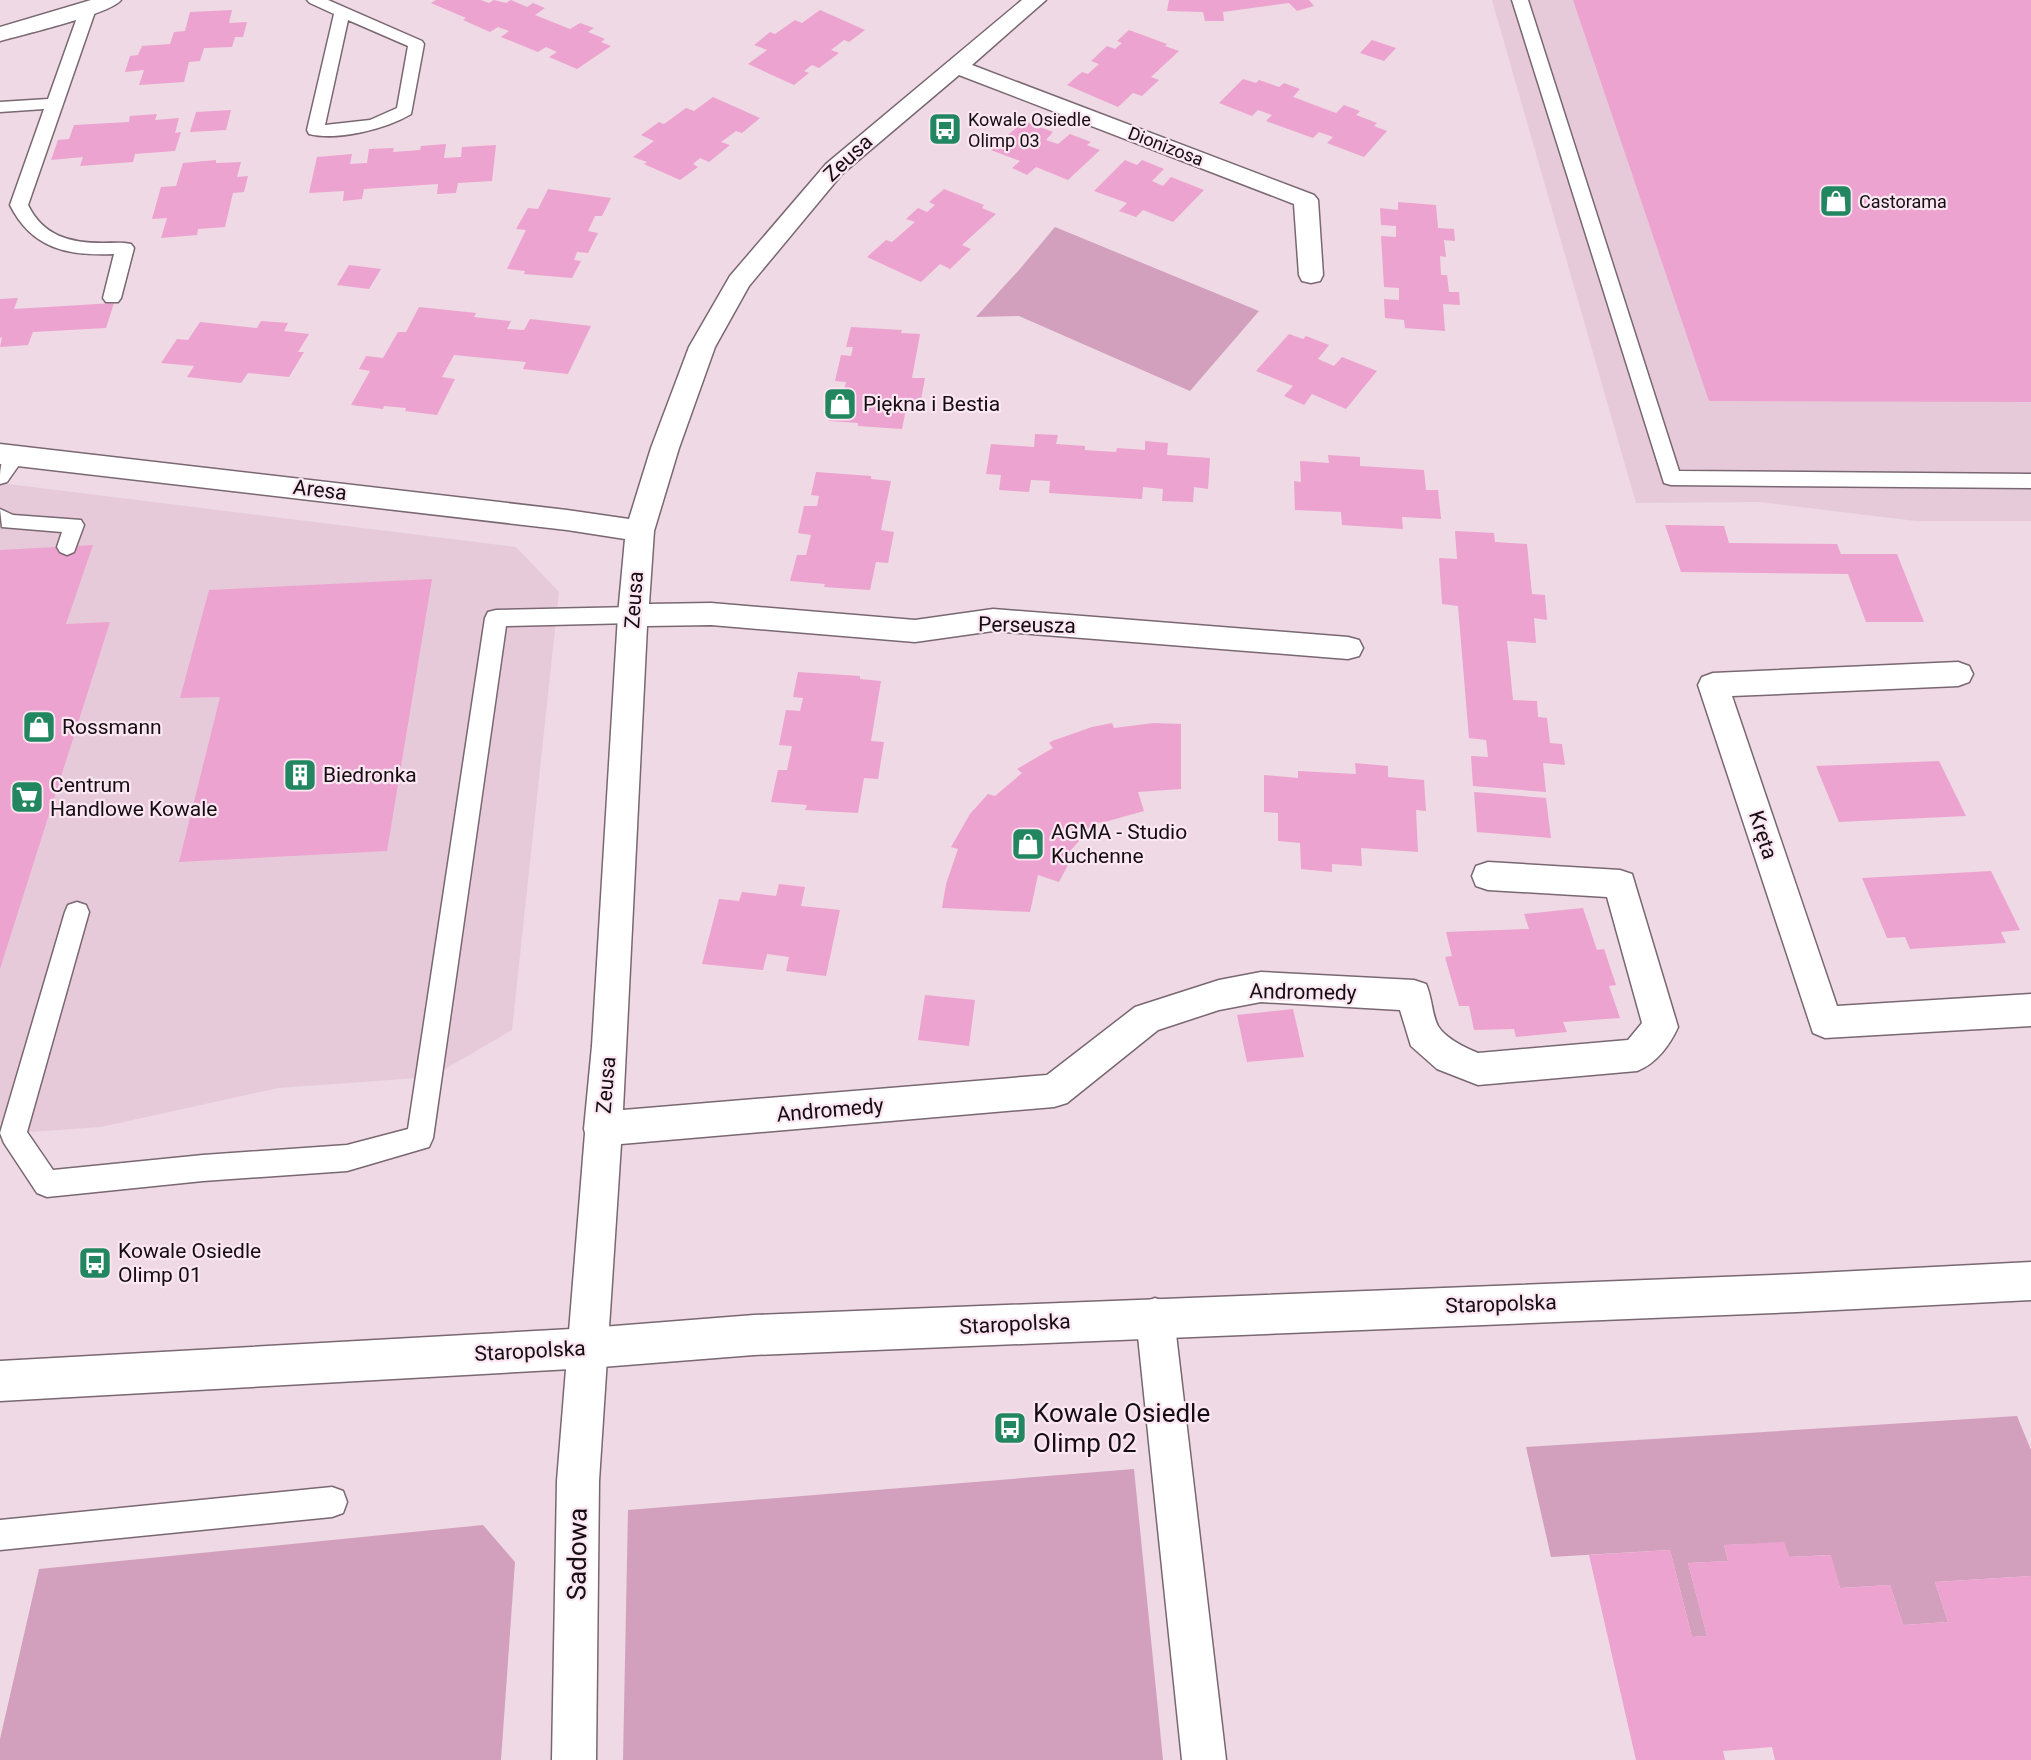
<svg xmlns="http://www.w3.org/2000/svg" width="2031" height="1760" font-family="Roboto,sans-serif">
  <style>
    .built { fill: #e6cad9 }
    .green { fill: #d2a0bd }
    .building { fill: #eda3cf }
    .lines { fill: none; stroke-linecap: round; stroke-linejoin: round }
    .service-casing { stroke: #796771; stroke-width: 3 }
    .minor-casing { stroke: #796771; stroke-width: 3 }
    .secondary-casing { stroke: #796771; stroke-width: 3 }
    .service { fill: #fff; fill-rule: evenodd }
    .minor { fill: #fff; fill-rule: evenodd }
    .secondary { fill: #fff; fill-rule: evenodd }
    .labels { text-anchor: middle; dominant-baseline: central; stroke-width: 4.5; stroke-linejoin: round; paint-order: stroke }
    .far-poi-label { font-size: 18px; fill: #140d11; stroke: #fbe6f2; text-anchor: start }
    .far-street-label { font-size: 18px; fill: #140d11; stroke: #fbe6f2 }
    .street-label { font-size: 21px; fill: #140d11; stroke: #fbe6f2 }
    .poi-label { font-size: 21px; fill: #140d11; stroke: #fbe6f2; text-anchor: start }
    .near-poi-label { font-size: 26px; fill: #140d11; stroke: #fbe6f2; text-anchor: start }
    .near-street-label { font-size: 26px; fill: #140d11; stroke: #fbe6f2 }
  </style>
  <rect width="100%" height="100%" fill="#eed9e4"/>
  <path class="built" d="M 1492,0 L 2031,0 L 2031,521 L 1916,521 L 1759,502 L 1636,503 Z
    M 0,483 L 516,547 L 559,592 L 512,1030 L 431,1077 L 278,1088 L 101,1127 L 0,1134 Z"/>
  <path class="green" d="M 1055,227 L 1259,311 L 1190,391 L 1019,316 L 976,317 L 1019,270 Z
    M 2017,1416 L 2031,1450 L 2031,1576 L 1935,1582 L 1948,1622 L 1903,1625 L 1890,1585 L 1840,1588 L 1830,1555 L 1789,1557 L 1784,1543 L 1724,1545 L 1728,1561 L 1688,1563 L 1707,1636 L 1692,1637 L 1670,1550 L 1551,1557 L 1526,1447 Z
    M 1134,1469 L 1163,1760 L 623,1760 L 628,1510 Z
    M 483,1525 L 515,1562 L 501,1760 L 0,1760 L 0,1739 L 39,1569 Z"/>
  <path class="building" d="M 436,0 L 481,0 L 489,3 L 494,0 L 506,3 L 511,0 L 527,7 L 533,3 L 545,8 L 535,15 L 570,29 L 580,23 L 594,28 L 588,32 L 605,39 L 601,42 L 611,46 L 577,69 L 549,57 L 557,52 L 546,47 L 538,52 L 501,37 L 509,31 L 498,27 L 490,32 L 463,20 L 466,18 L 431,3 Z
    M 1169,0 L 1309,0 L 1314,6 L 1297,11 L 1289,3 L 1223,12 L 1224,21 L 1205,21 L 1203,12 L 1167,11 Z
    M 1573,0 L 2031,0 L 2031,402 L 1709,401 Z
    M 232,10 L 229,23 L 247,22 L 243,37 L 235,37 L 232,47 L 204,48 L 200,61 L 189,62 L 184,82 L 139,85 L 144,70 L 125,72 L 130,56 L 138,55 L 142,46 L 170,44 L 174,32 L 185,31 L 190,12 Z
    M 820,10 L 865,30 L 849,42 L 844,40 L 831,50 L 839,53 L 819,68 L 812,65 L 804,71 L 809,73 L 794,85 L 748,64 L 767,50 L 754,45 L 770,32 L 775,34 L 795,20 L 802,23 Z
    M 1129,30 L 1167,44 L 1165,46 L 1179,51 L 1151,77 L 1159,80 L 1142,96 L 1133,93 L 1118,107 L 1067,85 L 1082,72 L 1088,74 L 1099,64 L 1091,61 L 1107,46 L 1115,49 L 1122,43 L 1117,41 Z
    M 1372,40 L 1396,48 L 1384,61 L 1360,53 Z
    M 1243,79 L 1256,83 L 1259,80 L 1279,87 L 1284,83 L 1300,89 L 1293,97 L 1336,113 L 1344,105 L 1360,111 L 1356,115 L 1377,123 L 1374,126 L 1387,131 L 1364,157 L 1327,143 L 1333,137 L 1319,132 L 1313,138 L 1266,121 L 1272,115 L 1258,110 L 1252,116 L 1219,103 Z
    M 713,97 L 760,118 L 742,133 L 736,131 L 721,142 L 730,145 L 709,162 L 700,158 L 693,164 L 698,167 L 680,180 L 644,164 L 647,162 L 633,157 L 654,141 L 641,135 L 659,122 L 664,124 L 686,108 L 694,111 Z
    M 231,110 L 226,130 L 190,132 L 196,112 Z
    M 157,114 L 155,120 L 179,118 L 175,133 L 181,132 L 175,151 L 135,154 L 133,162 L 80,166 L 83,157 L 51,160 L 58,140 L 69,139 L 74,125 L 129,122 L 130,116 Z
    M 1024,121 L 1053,132 L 1046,140 L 1058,144 L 1070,134 L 1091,142 L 1087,145 L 1100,150 L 1068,180 L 1036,167 L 1027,175 L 1012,168 L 1020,161 L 991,150 Z
    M 446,144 L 444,158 L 461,157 L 462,147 L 496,145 L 492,181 L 458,183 L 456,193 L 437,194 L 438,184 L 364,189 L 362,199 L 343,201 L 344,191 L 309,193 L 317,157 L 352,154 L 350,164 L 367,163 L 369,149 L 394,148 L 393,152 L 420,150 L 421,146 Z
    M 216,160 L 216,163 L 241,162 L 237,177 L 248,176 L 244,192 L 233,193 L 225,227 L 198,229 L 197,235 L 161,238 L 167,218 L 152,219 L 161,187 L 176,186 L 183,163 Z
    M 1125,160 L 1137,165 L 1142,160 L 1164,169 L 1152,181 L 1163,186 L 1171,177 L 1204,190 L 1173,222 L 1143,210 L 1136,217 L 1119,211 L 1127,203 L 1094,191 Z
    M 548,189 L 611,198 L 602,216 L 595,216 L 588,231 L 598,233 L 588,253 L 577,252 L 574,260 L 581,261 L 572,278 L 524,274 L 525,271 L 507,269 L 526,230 L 516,229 L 528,208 L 538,209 Z
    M 944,189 L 984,205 L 982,208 L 996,214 L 962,245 L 971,249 L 950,269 L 940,264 L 921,282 L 867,257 L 886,240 L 892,242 L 915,222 L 906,219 L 918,208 L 927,212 L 935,205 L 929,202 Z
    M 1398,202 L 1436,205 L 1438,228 L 1454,229 L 1455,241 L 1444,240 L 1446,257 L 1440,256 L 1441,275 L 1447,275 L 1449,292 L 1459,292 L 1460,305 L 1443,304 L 1445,331 L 1405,328 L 1404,320 L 1385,318 L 1384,299 L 1399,300 L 1399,288 L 1384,287 L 1381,236 L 1396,237 L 1396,226 L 1381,225 L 1380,208 L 1398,210 Z
    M 349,265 L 381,269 L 369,289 L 337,285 Z
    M 18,298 L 14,309 L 114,303 L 106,328 L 33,332 L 28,345 L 0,347 L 2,337 L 0,338 L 0,299 Z
    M 419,307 L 476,313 L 474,317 L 511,321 L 507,329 L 524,330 L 530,319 L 591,326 L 568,374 L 523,369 L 526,362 L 454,355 L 442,377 L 455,379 L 437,415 L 405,411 L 406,408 L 384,406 L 383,409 L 351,405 L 370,371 L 359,369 L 366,356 L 383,358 L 398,332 L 406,332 Z
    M 261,321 L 288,323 L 284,331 L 309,334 L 298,352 L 304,352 L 289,377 L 248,373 L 241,383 L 187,377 L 194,366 L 161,363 L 177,339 L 188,340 L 200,322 L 257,328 Z
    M 851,327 L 902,330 L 901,333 L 920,334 L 912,378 L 925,378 L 920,405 L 907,404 L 902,429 L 858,426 L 858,423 L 829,421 L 834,398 L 842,399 L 846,382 L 835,381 L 841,355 L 851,356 L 853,347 L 846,347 Z
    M 1289,334 L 1303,339 L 1306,336 L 1329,345 L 1318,359 L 1334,366 L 1342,357 L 1377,371 L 1346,409 L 1312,394 L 1304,405 L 1284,396 L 1293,386 L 1256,371 Z
    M 1035,434 L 1058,435 L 1056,444 L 1085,446 L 1085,450 L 1100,451 L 1116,452 L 1117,448 L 1145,450 L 1145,441 L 1168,443 L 1167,455 L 1210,458 L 1208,489 L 1194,487 L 1193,502 L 1162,501 L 1163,489 L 1143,487 L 1142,499 L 1049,493 L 1050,481 L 1031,480 L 1029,492 L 999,490 L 1001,475 L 986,474 L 991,444 L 1034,447 Z
    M 1328,455 L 1360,457 L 1360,466 L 1424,470 L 1426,490 L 1438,490 L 1441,519 L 1402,517 L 1403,529 L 1342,525 L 1341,512 L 1295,510 L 1294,481 L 1301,482 L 1300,461 L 1329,463 Z
    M 816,472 L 871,476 L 871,479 L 891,481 L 881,530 L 894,532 L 888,563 L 876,562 L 870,590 L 824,587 L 825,584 L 790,581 L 797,555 L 806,555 L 811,535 L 798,533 L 804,506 L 817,506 L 819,496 L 811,495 Z
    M 1665,525 L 1724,526 L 1729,543 L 1837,544 L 1841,554 L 1897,554 L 1924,622 L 1866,622 L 1848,574 L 1681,572 Z
    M 1455,531 L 1494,533 L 1495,542 L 1527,544 L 1532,594 L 1545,595 L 1547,620 L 1534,618 L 1536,643 L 1507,641 L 1513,700 L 1537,701 L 1538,717 L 1547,718 L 1550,743 L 1562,744 L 1565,765 L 1543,763 L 1546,792 L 1473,786 L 1471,756 L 1488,757 L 1486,740 L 1469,738 L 1458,606 L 1442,604 L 1439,558 L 1457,559 Z
    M 93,545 L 66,624 L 110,622 L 0,969 L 0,550 Z
    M 432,579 L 387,851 L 179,862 L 220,697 L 180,698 L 209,590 Z
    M 798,672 L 860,676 L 860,679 L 881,681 L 871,741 L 884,742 L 878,779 L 864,778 L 858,813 L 805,810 L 807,805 L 771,802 L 778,770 L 787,770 L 792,746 L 779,745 L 786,710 L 800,711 L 803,698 L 793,697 Z
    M 1112,723 L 1114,728 L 1154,723 L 1181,724 L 1181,789 L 1138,792 L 1144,811 L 1101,823 L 1100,822 L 1080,834 L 1075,838 L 1079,841 L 1064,858 L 1070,861 L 1059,882 L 1038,875 L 1030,912 L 942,908 L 946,884 L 958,849 L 951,847 L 970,814 L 988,794 L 995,796 L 1022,773 L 1017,769 L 1053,748 L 1049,743 L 1052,741 L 1092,727 Z
    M 1939,761 L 1966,816 L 1839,822 L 1816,766 Z
    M 1355,763 L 1388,766 L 1388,777 L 1424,780 L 1426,811 L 1416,810 L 1418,852 L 1361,848 L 1362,866 L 1332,864 L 1332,872 L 1301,869 L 1300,843 L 1278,841 L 1278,813 L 1264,812 L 1264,775 L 1298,778 L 1298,771 L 1356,774 Z
    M 1474,792 L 1546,798 L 1551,838 L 1477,832 Z
    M 1991,871 L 2020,930 L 2001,932 L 2006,943 L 1910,949 L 1905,937 L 1887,938 L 1862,878 Z
    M 779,884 L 805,887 L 801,906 L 840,910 L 826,976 L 786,971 L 789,957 L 767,954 L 763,970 L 702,964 L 719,899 L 739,901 L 742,892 L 776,896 Z
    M 1583,908 L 1597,950 L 1604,949 L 1616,985 L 1609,986 L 1620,1018 L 1563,1022 L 1567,1032 L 1516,1037 L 1514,1029 L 1474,1030 L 1469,1006 L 1459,1006 L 1445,957 L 1452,956 L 1446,932 L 1529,929 L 1524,914 Z
    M 925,995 L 975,1000 L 969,1046 L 918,1040 Z
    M 1293,1009 L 1304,1057 L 1247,1062 L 1237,1015 Z
    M 1784,1542 L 1789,1557 L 1831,1555 L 1840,1588 L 1890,1585 L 1903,1625 L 1948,1622 L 1935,1582 L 2031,1576 L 2031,1760 L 1775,1760 L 1772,1747 L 1723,1751 L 1725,1760 L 1636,1760 L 1589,1555 L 1670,1550 L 1692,1637 L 1707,1636 L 1688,1563 L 1728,1561 L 1724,1545 Z"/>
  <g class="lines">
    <defs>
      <path id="service" d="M 307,0 L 328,0 L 422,41 L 424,44 L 411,114 C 386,129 338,141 309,134 L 307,130 L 334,14 L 310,3 ZM 348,20 L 408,46 L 397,108 L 370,120 L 325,125 Z
        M 1512,0 L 1528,0 L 1679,471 L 2031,474 L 2031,488 L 1671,485 L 1664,483 Z
        M 88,4 L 96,9 L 28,205 C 43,236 70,243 103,243 C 113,243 122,242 131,244 L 134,248 L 121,298 L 118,302 L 106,302 L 103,298 L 114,254 C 68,256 32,249 10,205 L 44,109 L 0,112 L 0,102 L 48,99 L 80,9 Z
        M 16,448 L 23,450 L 26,455 L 7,482 L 0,484 C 0,469 0,453 16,448 Z
        M 0,509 L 13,515 L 81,520 L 84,525 L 74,552 L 67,555 L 60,552 L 57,547 L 62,532 L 2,527 Z
        M 633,607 L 641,609 L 644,615 L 641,621 L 633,623 L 506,626 L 433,1138 L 429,1147 L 347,1171 L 203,1181 L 47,1197 L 37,1193 L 4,1143 L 0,1133 L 65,912 L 68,905 L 77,902 L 86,905 L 89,912 L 27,1132 L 53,1170 L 203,1155 L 347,1145 L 408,1129 L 485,618 L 488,612 L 496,610 Z
        M 332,1487 L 343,1491 L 347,1502 L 343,1513 L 332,1517 L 0,1550 L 0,1520 Z"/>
      <path id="minor" d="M 91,0 L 121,0 C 111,14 21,35 0,41 L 0,27 Z
        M 1022,0 L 1046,0 L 972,65 L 1314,195 L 1318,200 L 1323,275 L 1320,281 L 1311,283 L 1302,281 L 1299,275 L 1294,204 L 959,75 L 842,174 L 749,286 L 715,347 L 679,448 L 654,531 L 649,604 L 711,603 L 915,620 L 993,609 L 1348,637 L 1359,640 L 1363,648 L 1359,656 L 1348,659 L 993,631 L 915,642 L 711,625 L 647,626 L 623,1110 L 1047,1075 L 1135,1007 L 1219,980 L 1261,972 L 1414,980 L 1426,984 C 1432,997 1432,1015 1438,1026 C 1446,1039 1466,1048 1478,1053 L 1628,1040 L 1642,1023 L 1607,897 L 1488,890 L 1476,886 L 1472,876 L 1476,866 L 1488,862 L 1620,870 L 1632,874 L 1678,1027 C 1670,1045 1656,1064 1637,1071 L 1478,1085 L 1437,1069 L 1411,1046 L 1400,1010 L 1261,1002 L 1219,1010 L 1158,1030 L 1067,1103 L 1054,1107 L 621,1144 L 599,1481 L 596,1760 L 552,1760 L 557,1481 L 585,1133 L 584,1129 L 592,1046 L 618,615 L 625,539 L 567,530 L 0,464 L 0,444 L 567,510 L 629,519 L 651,448 L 689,347 L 730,276 L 826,164 Z
        M 1958,662 L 1969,666 L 1973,674 L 1969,682 L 1958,686 L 1732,696 L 1837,1006 L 2031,994 L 2031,1026 L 1825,1038 L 1813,1033 L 1698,685 L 1702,677 L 1713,673 Z
        M 1155,1298 L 1169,1303 L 1174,1317 L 1226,1760 L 1182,1760 L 1136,1317 L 1141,1303 Z"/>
      <path id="secondary" d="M 2031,1262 L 2031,1300 L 1797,1312 L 754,1355 L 589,1368 L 0,1401 L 0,1361 L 589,1328 L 754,1315 L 1797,1274 Z"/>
    </defs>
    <use href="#service" class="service-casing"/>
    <use href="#minor" class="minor-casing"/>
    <use href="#secondary" class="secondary-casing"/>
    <use href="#service" class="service"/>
    <use href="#minor" class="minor"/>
    <use href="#secondary" class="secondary"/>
  </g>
  <defs>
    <symbol id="bus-square" viewBox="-11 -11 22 22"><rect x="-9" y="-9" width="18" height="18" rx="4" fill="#228761" stroke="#fbe6f2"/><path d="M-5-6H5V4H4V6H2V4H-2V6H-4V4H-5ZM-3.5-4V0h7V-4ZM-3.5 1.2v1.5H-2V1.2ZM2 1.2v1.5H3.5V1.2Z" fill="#fff"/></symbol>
    <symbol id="shop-square" viewBox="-11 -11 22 22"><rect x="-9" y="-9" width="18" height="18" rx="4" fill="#228761" stroke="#fbe6f2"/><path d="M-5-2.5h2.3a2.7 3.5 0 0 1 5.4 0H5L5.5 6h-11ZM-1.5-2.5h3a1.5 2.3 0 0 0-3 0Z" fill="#fff"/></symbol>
    <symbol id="building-square" viewBox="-11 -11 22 22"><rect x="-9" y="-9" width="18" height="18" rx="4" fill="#228761" stroke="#fbe6f2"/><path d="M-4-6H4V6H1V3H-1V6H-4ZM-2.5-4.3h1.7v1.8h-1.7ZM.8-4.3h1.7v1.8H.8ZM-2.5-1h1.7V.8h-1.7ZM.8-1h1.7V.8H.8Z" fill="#fff"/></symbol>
    <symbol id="supermarket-square" viewBox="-11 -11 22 22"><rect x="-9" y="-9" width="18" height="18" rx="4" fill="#228761" stroke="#fbe6f2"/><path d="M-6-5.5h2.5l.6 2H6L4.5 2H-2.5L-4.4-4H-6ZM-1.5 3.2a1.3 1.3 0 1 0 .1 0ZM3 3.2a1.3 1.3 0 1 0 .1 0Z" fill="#fff"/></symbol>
  </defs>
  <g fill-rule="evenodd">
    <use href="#bus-square" x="926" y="110" width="38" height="38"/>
    <use href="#shop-square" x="1817" y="182" width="38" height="38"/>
    <use href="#shop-square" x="821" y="385" width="38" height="38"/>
    <use href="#shop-square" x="20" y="708" width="38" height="38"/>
    <use href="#building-square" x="281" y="756" width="38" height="38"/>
    <use href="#supermarket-square" x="8" y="778" width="38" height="38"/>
    <use href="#shop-square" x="1009" y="825" width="38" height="38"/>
    <use href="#bus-square" x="76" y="1244" width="38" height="38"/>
    <use href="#bus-square" x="991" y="1409" width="38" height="38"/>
  </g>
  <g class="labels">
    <g class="far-poi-label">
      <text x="968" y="119">Kowale Osiedle<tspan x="968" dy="21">Olimp 03</tspan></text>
      <text x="1859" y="201">Castorama</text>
    </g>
    <g class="far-street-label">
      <text transform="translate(1166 146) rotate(21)">Dionizosa</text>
    </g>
    <g class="street-label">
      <text transform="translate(848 158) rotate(-43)">Zeusa</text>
      <text transform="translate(320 490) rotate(7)">Aresa</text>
      <text transform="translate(634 600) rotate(-86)">Zeusa</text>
      <text transform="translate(1027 625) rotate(1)">Perseusza</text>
      <text transform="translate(1763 835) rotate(72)">Kręta</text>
      <text transform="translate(1303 992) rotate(1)">Andromedy</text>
      <text transform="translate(606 1085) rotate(-85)">Zeusa</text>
      <text transform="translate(830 1110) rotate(-5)">Andromedy</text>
      <text transform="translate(1501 1304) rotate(-2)">Staropolska</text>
      <text transform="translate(1015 1324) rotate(-3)">Staropolska</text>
      <text transform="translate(530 1351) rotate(-3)">Staropolska</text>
    </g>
    <g class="poi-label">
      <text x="863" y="404">Piękna i Bestia</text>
      <text x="62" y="727">Rossmann</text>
      <text x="323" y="775">Biedronka</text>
      <text x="50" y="785">Centrum<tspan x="50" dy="24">Handlowe Kowale</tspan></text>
      <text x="1051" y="832">AGMA - Studio<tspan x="1051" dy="24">Kuchenne</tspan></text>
      <text x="118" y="1251">Kowale Osiedle<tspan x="118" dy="24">Olimp 01</tspan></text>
    </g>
    <g class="near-poi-label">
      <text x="1033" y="1413">Kowale Osiedle<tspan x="1033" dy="30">Olimp 02</tspan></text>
    </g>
    <g class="near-street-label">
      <text transform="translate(577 1554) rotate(-89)">Sadowa</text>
    </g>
  </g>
</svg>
